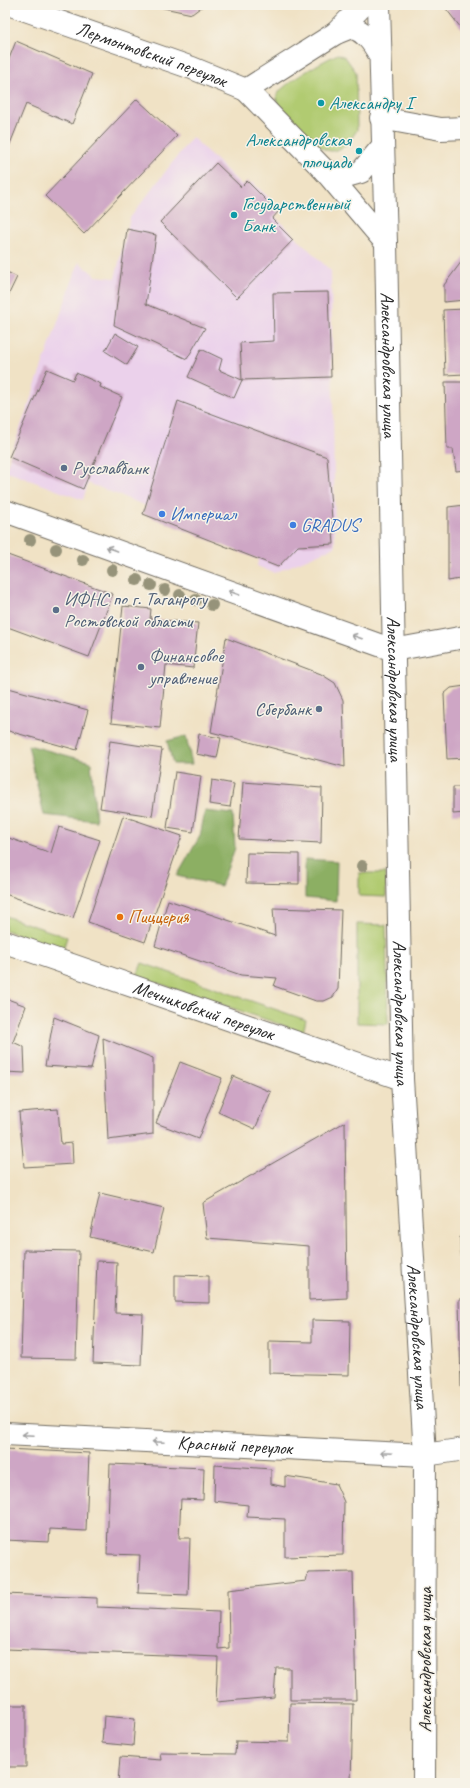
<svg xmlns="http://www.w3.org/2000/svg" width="470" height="1788" font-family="Caveat,sans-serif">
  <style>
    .built { fill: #ebd1eb }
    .green { fill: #b1cb71; stroke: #6e7b4e }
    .forest { fill: #8caf63; stroke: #5c6d47 }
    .building { fill: #cea6c5 }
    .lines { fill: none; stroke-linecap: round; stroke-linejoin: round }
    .street-casing { stroke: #706b61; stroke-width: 24 }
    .secondary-casing { stroke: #706b61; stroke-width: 24 }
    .street { stroke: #fff; stroke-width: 22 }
    .secondary { stroke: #fff; stroke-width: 22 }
    .tree { fill: #96937a }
    .oneway { stroke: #a0a0a0 }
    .culture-dot { fill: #0f9aa8; stroke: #f7f3e8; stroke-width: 1.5 }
    .service-dot { fill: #5c6f8a; stroke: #f7f3e8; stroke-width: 1.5 }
    .shop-dot { fill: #3f7fe0; stroke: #f7f3e8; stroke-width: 1.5 }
    .food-dot { fill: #e8710a; stroke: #f7f3e8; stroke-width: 1.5 }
    .labels { text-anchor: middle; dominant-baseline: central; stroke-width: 3; stroke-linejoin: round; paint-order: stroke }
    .street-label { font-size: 19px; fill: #2b2b2b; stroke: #f7f3e8 }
    .culture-label { font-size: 19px; fill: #0d838f; stroke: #f7f3e8; text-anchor: start }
    .service-label { font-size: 19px; fill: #4e5e75; stroke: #f7f3e8; text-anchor: start }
    .shop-label { font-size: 19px; fill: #366cbe; stroke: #f7f3e8; text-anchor: start }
    .food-label { font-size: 19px; fill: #c56008; stroke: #f7f3e8; text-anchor: start }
  </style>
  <rect width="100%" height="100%" fill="#f7f3e8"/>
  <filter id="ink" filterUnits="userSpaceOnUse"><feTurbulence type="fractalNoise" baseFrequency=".025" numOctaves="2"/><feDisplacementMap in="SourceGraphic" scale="8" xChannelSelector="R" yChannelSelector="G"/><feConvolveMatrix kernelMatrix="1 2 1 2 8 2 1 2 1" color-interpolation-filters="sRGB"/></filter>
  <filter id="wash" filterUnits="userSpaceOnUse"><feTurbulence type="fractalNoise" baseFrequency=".012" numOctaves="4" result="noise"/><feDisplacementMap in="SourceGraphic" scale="16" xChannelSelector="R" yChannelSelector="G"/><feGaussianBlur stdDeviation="0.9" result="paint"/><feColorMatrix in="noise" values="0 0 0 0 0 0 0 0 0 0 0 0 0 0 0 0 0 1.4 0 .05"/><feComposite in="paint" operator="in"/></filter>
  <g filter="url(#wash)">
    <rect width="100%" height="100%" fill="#f0e2c5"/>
    <path class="built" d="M 192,137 L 246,189 L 252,182 L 281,209 L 275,217 L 331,271 L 335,547 L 274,573 L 257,566 L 260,551 L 88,483 L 83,500 L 5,471 L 79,262 L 96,276 L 115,278 L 130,218 Z"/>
    <path class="green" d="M 338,54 L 345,57 L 356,72 L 357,130 C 351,139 344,150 332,151 C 318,152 271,110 277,95 C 281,85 326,59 338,54 Z
      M 359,873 L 386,873 L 386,897 L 359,896 Z
      M 5,916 L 67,937 L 63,950 L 5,930 Z
      M 357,924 L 386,925 L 388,1024 L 357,1023 Z
      M 142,963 L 306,1020 L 303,1032 L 137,976 Z"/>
    <path class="forest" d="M 186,736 L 192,764 L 173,764 L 167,741 Z
      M 28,745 L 91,762 L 96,821 L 44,815 Z
      M 205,811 L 233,814 L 235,848 L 221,886 L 177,876 L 200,836 Z
      M 305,859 L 337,861 L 336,901 L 305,898 Z"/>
    <g id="blocks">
      <path class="building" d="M 150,5 L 204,5 L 192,14 Z
        M 443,5 L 465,5 L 465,33 Z
        M 16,41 L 92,74 L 72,124 L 26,104 L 8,149 L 5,148 L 5,69 Z
        M 137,99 L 177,136 L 84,234 L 45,196 Z
        M 216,163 L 241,187 L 247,181 L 278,212 L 272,219 L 293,240 L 237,298 L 160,222 Z
        M 127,229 L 156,235 L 146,304 L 205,328 L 187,359 L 114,325 Z
        M 465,257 L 465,300 L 444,302 L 444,285 Z
        M 5,271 L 17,277 L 5,302 Z
        M 328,292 L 331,377 L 242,380 L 240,343 L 274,341 L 273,293 Z
        M 465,309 L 465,374 L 445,375 L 443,310 Z
        M 115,333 L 138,347 L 127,365 L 105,351 Z
        M 201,349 L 222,359 L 219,370 L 242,380 L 234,398 L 188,377 Z
        M 47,369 L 73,380 L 76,373 L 101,384 L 100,387 L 122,397 L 83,489 L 9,457 Z
        M 445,382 L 465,382 L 465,470 L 456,471 L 453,449 L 447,449 Z
        M 178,401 L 327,457 L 334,544 L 298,546 L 278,567 L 143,514 Z
        M 465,505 L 465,578 L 448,581 L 448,507 Z
        M 5,554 L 113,594 L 89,657 L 5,626 Z
        M 123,606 L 151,609 L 150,619 L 198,623 L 193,668 L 166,665 L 160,728 L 111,723 Z
        M 226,638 L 321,674 L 335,683 L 343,700 L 345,767 L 211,732 Z
        M 465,686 L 465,758 L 447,759 L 444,694 L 451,688 Z
        M 5,687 L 88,710 L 77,750 L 5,730 Z
        M 199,734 L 221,738 L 217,758 L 196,754 Z
        M 110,741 L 162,749 L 152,816 L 100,808 Z
        M 175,772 L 201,776 L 193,832 L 167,828 Z
        M 212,780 L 234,784 L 230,807 L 209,804 Z
        M 243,782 L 322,788 L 321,843 L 239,839 Z
        M 453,787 L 465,787 L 465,813 L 453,814 Z
        M 123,816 L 182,836 L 145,942 L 88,922 Z
        M 59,827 L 100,840 L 73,918 L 5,894 L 6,837 L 51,853 Z
        M 463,849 L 465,849 L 465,891 L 464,891 Z
        M 247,853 L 299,854 L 299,884 L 246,883 Z
        M 168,900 L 275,936 L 273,908 L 341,910 L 338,989 L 333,997 L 324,1001 L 316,1001 L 274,986 L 277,978 L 241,975 L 155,946 Z
        M 5,998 L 26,1006 L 13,1042 L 24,1047 L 25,1073 L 5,1072 Z
        M 54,1017 L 99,1035 L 91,1069 L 45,1066 Z
        M 103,1038 L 153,1058 L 153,1134 L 108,1140 Z
        M 180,1062 L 222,1078 L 198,1139 L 156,1123 Z
        M 233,1076 L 271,1092 L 255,1129 L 218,1112 Z
        M 58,1109 L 61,1144 L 72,1143 L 73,1164 L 24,1167 L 19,1112 Z
        M 345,1122 L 347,1298 L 309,1300 L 309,1246 L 207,1238 L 203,1203 Z
        M 100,1193 L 164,1208 L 154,1252 L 90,1237 Z
        M 460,1237 L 465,1237 L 465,1277 L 461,1277 Z
        M 24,1250 L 79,1251 L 76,1359 L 21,1358 Z
        M 97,1261 L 117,1262 L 115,1313 L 143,1314 L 141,1365 L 93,1363 Z
        M 175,1275 L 209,1276 L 209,1303 L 175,1302 Z
        M 459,1299 L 465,1299 L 465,1396 L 461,1387 Z
        M 312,1320 L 350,1321 L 349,1375 L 269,1373 L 269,1341 L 312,1342 Z
        M 5,1449 L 89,1453 L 86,1531 L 50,1529 L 49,1542 L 5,1540 Z
        M 110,1464 L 204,1468 L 203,1500 L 181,1499 L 179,1538 L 190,1538 L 188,1595 L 138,1593 L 140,1555 L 107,1554 Z
        M 215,1465 L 271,1469 L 271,1484 L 285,1487 L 285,1476 L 336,1484 L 344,1502 L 343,1555 L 285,1557 L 285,1519 L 247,1517 L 248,1505 L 214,1501 Z
        M 353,1572 L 356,1700 L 290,1700 L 290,1668 L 276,1668 L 274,1697 L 216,1702 L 218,1657 L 5,1649 L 5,1594 L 97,1598 L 97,1607 L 219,1612 L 218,1649 L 229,1648 L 228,1590 L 306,1581 L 308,1573 Z
        M 290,1703 L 353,1704 L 351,1783 L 118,1783 L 120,1757 L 161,1760 L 160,1753 L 235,1754 L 236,1741 L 289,1742 Z
        M 5,1705 L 26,1705 L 26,1767 L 5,1767 Z
        M 104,1716 L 135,1719 L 133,1746 L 102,1743 Z"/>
    </g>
  </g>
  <g filter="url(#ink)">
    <use href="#blocks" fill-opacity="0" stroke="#706b61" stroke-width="1"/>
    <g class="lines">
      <defs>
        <g id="street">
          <path id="s1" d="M 11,5 L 192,68 L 246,90"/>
          <path d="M 381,118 L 441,129 L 465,128"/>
          <path d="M 5,511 L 393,650 L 465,637"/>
          <path id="s2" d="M 5,942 L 402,1079"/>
          <path id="s3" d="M 5,1434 L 425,1455"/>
        </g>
        <g id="secondary">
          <path id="s4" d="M 379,5 L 386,243 L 402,1079 L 425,1455 L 424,1783"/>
          <path d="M 336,33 L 363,5"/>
          <path d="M 379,54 C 372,41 365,32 351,27 L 336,33 L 246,90 L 325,171 L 386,243"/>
          <path d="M 325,171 L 343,177 L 361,172 L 382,147"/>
          <path d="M 425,1455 L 465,1449"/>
        </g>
      </defs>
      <use href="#street" class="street-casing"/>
      <use href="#secondary" class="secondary-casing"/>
      <use href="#street" class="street"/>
      <use href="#secondary" class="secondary"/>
    </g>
    <g class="tree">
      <circle cx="30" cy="540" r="6"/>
      <circle cx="56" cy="549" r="6"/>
      <circle cx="83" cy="560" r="6"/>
      <circle cx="112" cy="570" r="6"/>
      <circle cx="137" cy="580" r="6"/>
      <circle cx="151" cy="585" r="6"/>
      <circle cx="165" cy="590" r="6"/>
      <circle cx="180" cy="595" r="6"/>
      <circle cx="196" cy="600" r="6"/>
      <circle cx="212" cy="605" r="6"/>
      <circle cx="362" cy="866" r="6"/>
    </g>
    <defs><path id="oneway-shaft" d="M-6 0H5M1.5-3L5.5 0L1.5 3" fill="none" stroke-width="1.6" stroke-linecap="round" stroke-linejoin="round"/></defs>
    <g class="oneway">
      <use href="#oneway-shaft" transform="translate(112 549) rotate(-160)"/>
      <use href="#oneway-shaft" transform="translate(234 593) rotate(-160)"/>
      <use href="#oneway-shaft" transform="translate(357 637) rotate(-160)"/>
      <use href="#oneway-shaft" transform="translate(28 1435) rotate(-177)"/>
      <use href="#oneway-shaft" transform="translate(158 1442) rotate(-177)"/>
      <use href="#oneway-shaft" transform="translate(386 1453) rotate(-177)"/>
    </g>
  </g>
  <g class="culture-dot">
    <circle cx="321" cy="103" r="4"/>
    <circle cx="359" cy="151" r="4"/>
    <circle cx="234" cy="215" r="4"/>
  </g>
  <g class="service-dot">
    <circle cx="64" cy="468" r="4"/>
    <circle cx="56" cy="610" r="4"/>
    <circle cx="141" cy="667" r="4"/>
    <circle cx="319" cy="709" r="4"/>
  </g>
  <g class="shop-dot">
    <circle cx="162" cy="514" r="4"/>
    <circle cx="293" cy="525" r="4"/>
  </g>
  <circle class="food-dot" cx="120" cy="917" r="4"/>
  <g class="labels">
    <g class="street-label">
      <text stroke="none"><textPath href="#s1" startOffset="149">Лермонтовский переулок</textPath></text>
      <text stroke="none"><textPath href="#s4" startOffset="360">Александровская улица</textPath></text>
      <text stroke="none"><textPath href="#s4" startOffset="684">Александровская улица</textPath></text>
      <text stroke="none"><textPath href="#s2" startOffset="210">Мечниковский переулок</textPath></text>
      <text stroke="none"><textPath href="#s4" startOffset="1008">Александровская улица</textPath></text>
      <text stroke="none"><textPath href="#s4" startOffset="1332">Александровская улица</textPath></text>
      <text stroke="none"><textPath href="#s3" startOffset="230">Красный переулок</textPath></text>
      <text transform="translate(425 1660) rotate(-90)">Александровская улица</text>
    </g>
    <g class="culture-label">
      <text x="329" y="103">Александру I</text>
      <text x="351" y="140" text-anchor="end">Александровская<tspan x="351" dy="22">площадь</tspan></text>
      <text x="242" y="204">Государственный<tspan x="242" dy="22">Банк</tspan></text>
    </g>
    <g class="service-label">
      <text x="72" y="468">Русславбанк</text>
      <text x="64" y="599">ИФНС по г. Таганрогу<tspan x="64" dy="22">Ростовской области</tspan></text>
      <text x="149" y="656">Финансовое<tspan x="149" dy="22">управление</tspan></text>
      <text x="311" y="709" text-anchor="end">Сбербанк</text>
    </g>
    <g class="shop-label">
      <text x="170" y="514">Империал</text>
      <text x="301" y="525">GRADUS</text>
    </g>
    <g class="food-label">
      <text x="128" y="917">Пиццерия</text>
    </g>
  </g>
  <rect width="470" height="1788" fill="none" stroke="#f7f3e8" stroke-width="20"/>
</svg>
